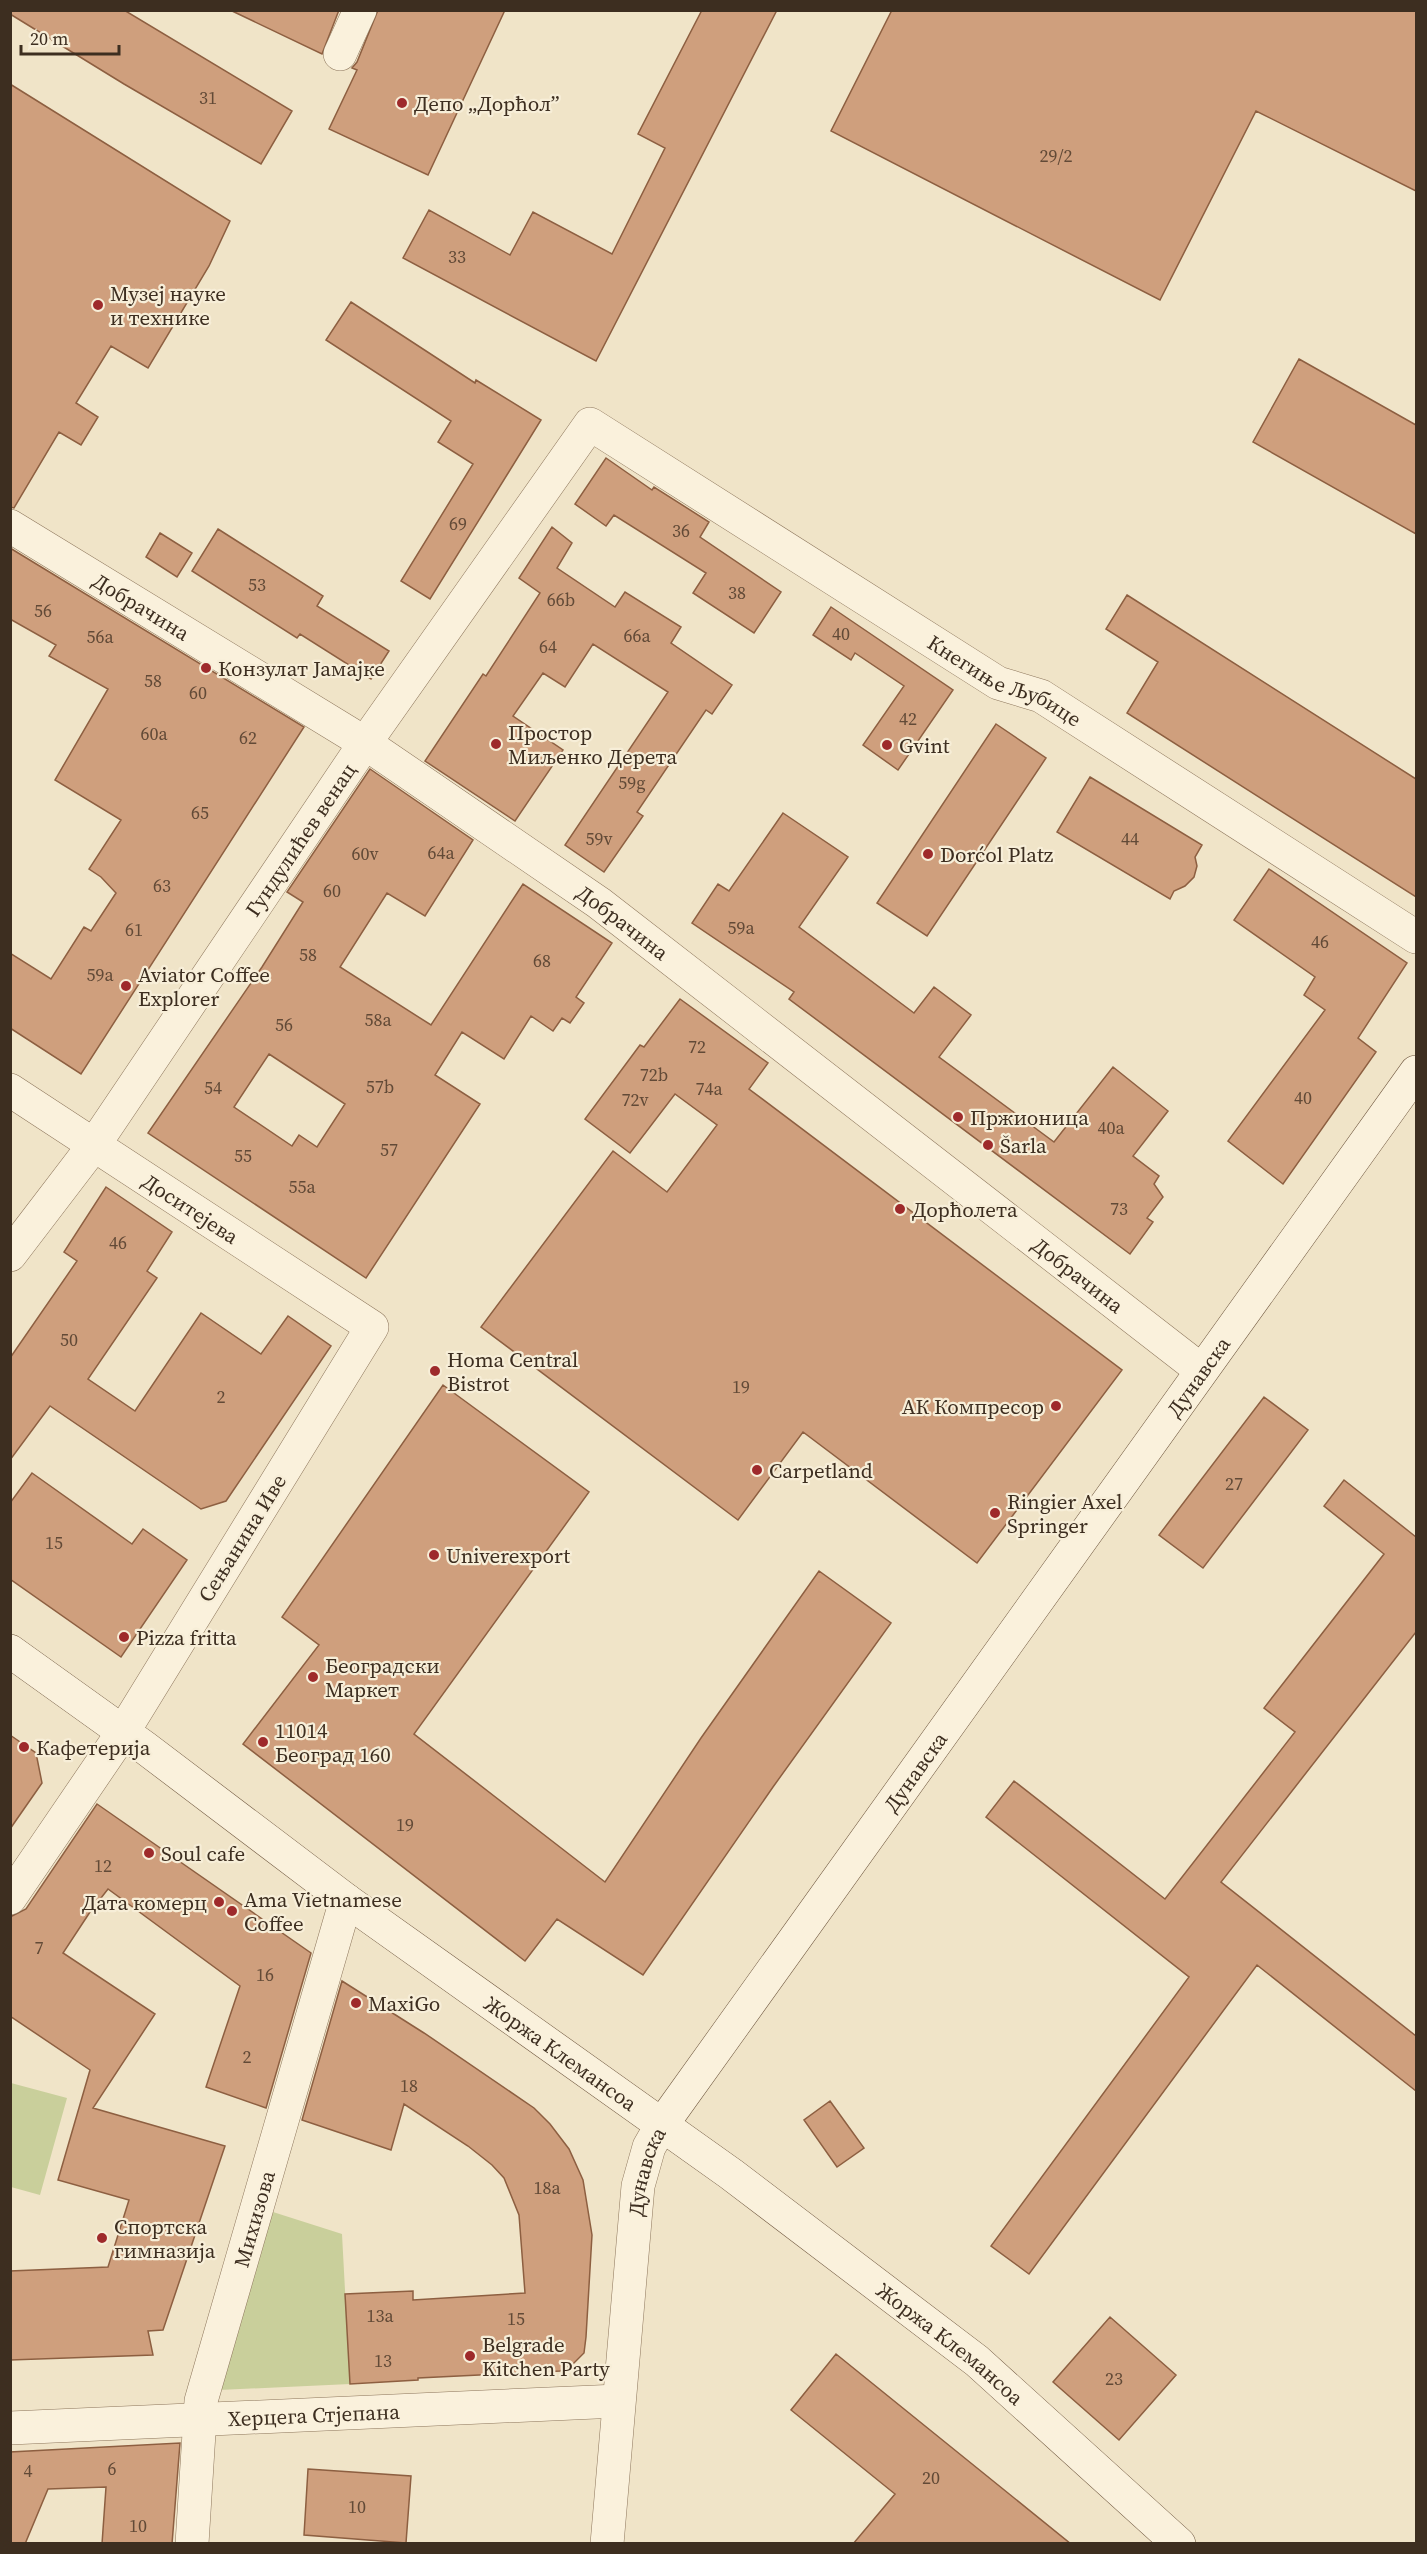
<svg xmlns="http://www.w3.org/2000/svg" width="1427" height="2554" font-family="'Source Serif 4',serif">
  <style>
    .green { fill: #c9cf9b }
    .building { fill: #cf9f7d; stroke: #8d5f41; stroke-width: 1.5; fill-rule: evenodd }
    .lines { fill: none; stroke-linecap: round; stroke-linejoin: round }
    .minor-casing { stroke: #8d765c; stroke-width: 34 }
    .secondary-casing { stroke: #6f573f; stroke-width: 34 }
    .minor { stroke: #faf1dc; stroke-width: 33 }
    .secondary { stroke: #faf1dc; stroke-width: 33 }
    .poi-dot { fill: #9e2a2b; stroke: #f7eed8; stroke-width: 2 }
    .labels { text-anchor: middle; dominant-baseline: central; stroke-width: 4.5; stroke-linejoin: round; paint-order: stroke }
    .number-label { font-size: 18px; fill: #624a37 }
    .poi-label { font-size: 21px; fill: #3d2e20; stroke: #f7eed8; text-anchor: start }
    .street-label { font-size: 21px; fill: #3d2e20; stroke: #f7eed8 }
  </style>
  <rect width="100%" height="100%" fill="#f0e4c8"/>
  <path class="green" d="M 11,2083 L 67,2098 L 40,2195 L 11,2187 Z
    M 273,2212 L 342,2234 L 350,2384 L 219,2390 Z"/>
  <path class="building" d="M 10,10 L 124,10 L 292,111 L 261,164 L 124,84 L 10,14 Z
    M 230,10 L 339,10 L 322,54 Z
    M 378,10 L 505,10 L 428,175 L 329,129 L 357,70 L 352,68 L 357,62 Z
    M 702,10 L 777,10 L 596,361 L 403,258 L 429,210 L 510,255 L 533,212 L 612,254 L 665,148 L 638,134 Z
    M 892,10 L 1416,10 L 1416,191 L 1256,111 L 1160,300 L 831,131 Z
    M 10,84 L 230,221 L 209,266 L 148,368 L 111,346 L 76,403 L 98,417 L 81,445 L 59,432 L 14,508 L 10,507 Z
    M 351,302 L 475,383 L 476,380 L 541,420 L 430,599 L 401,581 L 473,464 L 438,442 L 451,421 L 326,340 Z
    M 1299,359 L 1416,425 L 1416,534 L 1253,442 Z
    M 606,458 L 652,490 L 654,487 L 709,522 L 700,537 L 781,592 L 754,633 L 693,593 L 706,573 L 614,515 L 606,526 L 575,504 Z
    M 552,527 L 572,543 L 557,568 L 615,607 L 625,592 L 681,627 L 671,643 L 732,685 L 712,714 L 706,710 L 637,812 L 643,816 L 604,872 L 565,845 L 668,692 L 593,644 L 565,687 L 543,673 L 513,716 L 563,750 L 515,821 L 425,761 L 483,674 L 486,676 L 540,593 L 519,578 Z
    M 218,529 L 323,596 L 317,606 L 389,651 L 371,679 L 300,634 L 297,638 L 192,571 Z
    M 160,533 L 192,553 L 177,577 L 146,557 Z
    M 10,548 L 304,727 L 81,1074 L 10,1028 L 10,953 L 51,979 L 84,927 L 91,931 L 116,893 L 101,877 L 89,869 L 121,820 L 55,780 L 108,689 L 49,656 L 56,645 L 10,619 Z
    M 1127,595 L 1416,779 L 1416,897 L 1127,713 L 1158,662 L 1106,629 Z
    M 831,607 L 953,690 L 898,770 L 863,745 L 904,686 L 855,653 L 851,660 L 813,635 Z
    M 996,724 L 1046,758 L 927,936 L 877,903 Z
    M 370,769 L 473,840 L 425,916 L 387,893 L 340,967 L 431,1025 L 523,884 L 612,943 L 576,997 L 584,1003 L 570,1023 L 562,1018 L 553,1031 L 531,1016 L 504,1059 L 462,1032 L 435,1075 L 480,1104 L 366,1278 L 148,1133 L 262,967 L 303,902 L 287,892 ZM 269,1054 L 345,1104 L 317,1147 L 299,1135 L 292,1146 L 234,1107 Z
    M 1090,777 L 1202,845 L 1195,857 L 1197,866 L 1194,877 L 1185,886 L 1174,891 L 1170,899 L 1057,832 Z
    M 783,813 L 848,857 L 799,927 L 914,1013 L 934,987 L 971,1015 L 939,1057 L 1054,1142 L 1113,1067 L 1168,1111 L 1133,1156 L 1159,1176 L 1154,1184 L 1163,1197 L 1147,1218 L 1153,1222 L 1130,1254 L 789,999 L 794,992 L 692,923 L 718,884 L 729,891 Z
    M 1269,869 L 1407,963 L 1358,1038 L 1376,1052 L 1283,1184 L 1228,1141 L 1325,1010 L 1304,995 L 1315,977 L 1234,920 Z
    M 680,999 L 768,1063 L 749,1089 L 1122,1370 L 977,1563 L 803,1432 L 738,1520 L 481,1327 L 613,1151 L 667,1192 L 717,1125 L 675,1094 L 630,1153 L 585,1119 L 640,1045 L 644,1047 Z
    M 106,1187 L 172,1232 L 147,1271 L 157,1278 L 88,1379 L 135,1411 L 201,1313 L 261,1354 L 288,1316 L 331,1346 L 226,1501 L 201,1509 L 50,1406 L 10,1460 L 10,1358 L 77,1261 L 64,1252 Z
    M 443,1385 L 589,1492 L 414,1734 L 605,1882 L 701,1738 L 819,1571 L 891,1623 L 773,1787 L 643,1975 L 557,1919 L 525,1961 L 243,1744 L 319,1645 L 282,1617 Z
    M 1264,1397 L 1308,1430 L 1203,1568 L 1159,1535 Z
    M 32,1473 L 132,1544 L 143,1529 L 187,1560 L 121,1657 L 10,1579 L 10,1503 Z
    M 1344,1480 L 1416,1537 L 1416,1632 L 1221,1882 L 1416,2036 L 1416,2091 L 1257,1965 L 1029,2274 L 991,2246 L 1189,1977 L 986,1817 L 1014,1781 L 1165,1899 L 1295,1732 L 1264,1708 L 1384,1554 L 1324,1506 Z
    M 10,1735 L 36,1753 L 42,1783 L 10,1829 Z
    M 97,1804 L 311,1953 L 266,2108 L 206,2087 L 240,1986 L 108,1889 L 90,1912 L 63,1953 L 155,2014 L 93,2108 L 225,2146 L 163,2330 L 148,2331 L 153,2355 L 10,2360 L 10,2271 L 108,2267 L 129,2200 L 58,2180 L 90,2070 L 10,2016 L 10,1917 L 26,1909 Z
    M 342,1981 L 424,2033 L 534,2108 L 550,2124 L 569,2149 L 583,2180 L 592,2235 L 586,2337 L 584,2353 L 572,2365 L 560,2371 L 418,2378 L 418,2380 L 350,2384 L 345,2294 L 413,2291 L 413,2300 L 525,2293 L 519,2215 L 504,2178 L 492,2165 L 468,2146 L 404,2104 L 391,2150 L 302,2120 Z
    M 830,2101 L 864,2148 L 837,2167 L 804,2120 Z
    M 1110,2317 L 1176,2375 L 1119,2440 L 1053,2382 Z
    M 836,2354 L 1071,2544 L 853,2544 L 895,2494 L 791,2410 Z
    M 180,2443 L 172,2544 L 102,2544 L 106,2487 L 48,2489 L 25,2544 L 10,2544 L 10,2452 Z
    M 308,2469 L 411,2476 L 406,2543 L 304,2535 Z"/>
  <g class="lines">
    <defs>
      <g id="minor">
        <path d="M 340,54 L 360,10"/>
        <path id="s1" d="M 10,526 L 365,743 L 599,903 L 1201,1370"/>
        <path id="s2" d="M 10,1090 L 372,1327 L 123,1732 L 10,1898"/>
        <path id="s3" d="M 10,1255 L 94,1145 L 365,743 L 590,424 L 998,683 L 1041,696 L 1416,937"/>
        <path id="s4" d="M 10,2428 L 618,2401"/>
        <path id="s5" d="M 192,2544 L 201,2401 L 346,1900"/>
        <path id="s6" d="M 607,2544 L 638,2186 L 649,2147 L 661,2126"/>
      </g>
      <g id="secondary">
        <path id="s7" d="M 10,1651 L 144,1747 L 346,1900 L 731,2174 L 977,2361 L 1179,2544"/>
        <path id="s8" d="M 661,2126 L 1416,1072"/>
      </g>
    </defs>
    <use href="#minor" class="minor-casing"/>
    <use href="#secondary" class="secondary-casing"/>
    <use href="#minor" class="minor"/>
    <use href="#secondary" class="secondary"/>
  </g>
  <g class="poi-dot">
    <circle cx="402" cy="103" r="6"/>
    <circle cx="98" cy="305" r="6"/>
    <circle cx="206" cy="668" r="6"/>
    <circle cx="496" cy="744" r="6"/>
    <circle cx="887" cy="745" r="6"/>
    <circle cx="928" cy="854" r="6"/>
    <circle cx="126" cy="986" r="6"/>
    <circle cx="958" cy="1117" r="6"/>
    <circle cx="988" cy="1145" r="6"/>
    <circle cx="900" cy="1209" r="6"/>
    <circle cx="435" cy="1371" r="6"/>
    <circle cx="1056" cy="1406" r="6"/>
    <circle cx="757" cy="1470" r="6"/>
    <circle cx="995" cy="1513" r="6"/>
    <circle cx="434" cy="1555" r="6"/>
    <circle cx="124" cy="1637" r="6"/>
    <circle cx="313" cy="1677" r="6"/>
    <circle cx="263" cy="1742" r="6"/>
    <circle cx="24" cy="1747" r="6"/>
    <circle cx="149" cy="1853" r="6"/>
    <circle cx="219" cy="1902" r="6"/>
    <circle cx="232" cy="1911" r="6"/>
    <circle cx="356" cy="2003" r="6"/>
    <circle cx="102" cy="2238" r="6"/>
    <circle cx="470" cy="2356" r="6"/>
  </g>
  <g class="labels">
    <g class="number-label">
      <text x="208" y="97">31</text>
      <text x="1056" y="155">29/2</text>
      <text x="457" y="256">33</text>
      <text x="458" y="523">69</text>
      <text x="681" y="530">36</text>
      <text x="257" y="584">53</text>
      <text x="737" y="592">38</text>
      <text x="561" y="599">66b</text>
      <text x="43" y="610">56</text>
      <text x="841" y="633">40</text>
      <text x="637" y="635">66a</text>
      <text x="100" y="636">56a</text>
      <text x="548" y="646">64</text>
      <text x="153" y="680">58</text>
      <text x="198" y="692">60</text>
      <text x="908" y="718">42</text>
      <text x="154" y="733">60a</text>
      <text x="248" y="737">62</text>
      <text x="632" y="782">59g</text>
      <text x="200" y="812">65</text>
      <text x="599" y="838">59v</text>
      <text x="1130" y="838">44</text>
      <text x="441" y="852">64a</text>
      <text x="365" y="853">60v</text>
      <text x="162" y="885">63</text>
      <text x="332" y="890">60</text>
      <text x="741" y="927">59a</text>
      <text x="134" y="929">61</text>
      <text x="1320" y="941">46</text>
      <text x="308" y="954">58</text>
      <text x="542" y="960">68</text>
      <text x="100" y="974">59a</text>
      <text x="378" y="1019">58a</text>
      <text x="284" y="1024">56</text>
      <text x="697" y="1046">72</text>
      <text x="654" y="1074">72b</text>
      <text x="380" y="1086">57b</text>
      <text x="213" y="1087">54</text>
      <text x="709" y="1088">74a</text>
      <text x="1303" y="1097">40</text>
      <text x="635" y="1099">72v</text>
      <text x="1111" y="1127">40a</text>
      <text x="389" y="1149">57</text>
      <text x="243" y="1155">55</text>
      <text x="302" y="1186">55a</text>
      <text x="1119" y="1208">73</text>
      <text x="118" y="1242">46</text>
      <text x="69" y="1339">50</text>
      <text x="741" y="1386">19</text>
      <text x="221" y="1396">2</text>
      <text x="1234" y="1483">27</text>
      <text x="54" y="1542">15</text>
      <text x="405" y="1824">19</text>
      <text x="103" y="1865">12</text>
      <text x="39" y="1947">7</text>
      <text x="265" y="1974">16</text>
      <text x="247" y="2056">2</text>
      <text x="409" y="2085">18</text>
      <text x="547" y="2187">18a</text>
      <text x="380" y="2315">13a</text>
      <text x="516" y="2318">15</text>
      <text x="383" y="2360">13</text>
      <text x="1114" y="2378">23</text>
      <text x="112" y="2468">6</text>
      <text x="28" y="2470">4</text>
      <text x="931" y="2477">20</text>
      <text x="357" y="2506">10</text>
      <text x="138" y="2525">10</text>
    </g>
    <g class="poi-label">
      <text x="414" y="103">Депо „Дорћол”</text>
      <text x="110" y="293">Музеј науке<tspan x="110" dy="24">и технике</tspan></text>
      <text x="218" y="668">Конзулат Јамајке</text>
      <text x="508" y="732">Простор<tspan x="508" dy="24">Миљенко Дерета</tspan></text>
      <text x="899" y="745">Gvint</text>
      <text x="940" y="854">Dorćol Platz</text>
      <text x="138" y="974">Aviator Coffee<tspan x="138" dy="24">Explorer</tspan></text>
      <text x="970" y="1117">Пржионица</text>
      <text x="1000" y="1145">Šarla</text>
      <text x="912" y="1209">Дорћолета</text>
      <text x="447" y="1359">Homa Central<tspan x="447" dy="24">Bistrot</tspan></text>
      <text x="1044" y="1406" text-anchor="end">АК Компресор</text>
      <text x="769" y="1470">Carpetland</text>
      <text x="1007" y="1501">Ringier Axel<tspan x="1007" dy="24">Springer</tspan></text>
      <text x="446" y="1555">Univerexport</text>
      <text x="136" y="1637">Pizza fritta</text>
      <text x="325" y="1665">Београдски<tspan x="325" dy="24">Маркет</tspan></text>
      <text x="275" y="1730">11014<tspan x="275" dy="24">Београд 160</tspan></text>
      <text x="36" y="1747">Кафетерија</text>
      <text x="161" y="1853">Soul cafe</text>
      <text x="244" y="1899">Ama Vietnamese<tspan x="244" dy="24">Coffee</tspan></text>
      <text x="207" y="1902" text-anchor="end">Дата комерц</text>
      <text x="368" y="2003">MaxiGo</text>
      <text x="114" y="2226">Спортска<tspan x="114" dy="24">гимназија</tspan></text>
      <text x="482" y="2344">Belgrade<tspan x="482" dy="24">Kitchen Party</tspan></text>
    </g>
    <g class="street-label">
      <text stroke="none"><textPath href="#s1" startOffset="154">Добрачина</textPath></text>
      <text stroke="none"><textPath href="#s3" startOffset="1502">Кнегиње Љубице</textPath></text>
      <text stroke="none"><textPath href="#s3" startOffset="507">Гундулићев венац</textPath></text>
      <text stroke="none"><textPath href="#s1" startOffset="730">Добрачина</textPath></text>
      <text stroke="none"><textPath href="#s2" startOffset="216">Доситејева</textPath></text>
      <text stroke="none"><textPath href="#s1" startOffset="1306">Добрачина</textPath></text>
      <text stroke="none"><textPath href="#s8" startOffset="922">Дунавска</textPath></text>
      <text transform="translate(242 1538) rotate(-58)">Сењанина Иве</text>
      <text stroke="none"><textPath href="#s8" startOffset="436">Дунавска</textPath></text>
      <text stroke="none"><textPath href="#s7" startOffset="682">Жоржа Клемансоа</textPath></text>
      <text stroke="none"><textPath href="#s6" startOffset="375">Дунавска</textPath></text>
      <text stroke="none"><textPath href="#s5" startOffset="333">Михизова</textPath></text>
      <text stroke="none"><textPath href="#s7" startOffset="1168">Жоржа Клемансоа</textPath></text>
      <text stroke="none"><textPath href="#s4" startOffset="304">Херцега Стјепана</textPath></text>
    </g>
  </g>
  <rect width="1427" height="2554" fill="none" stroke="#3d2e20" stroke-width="24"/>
  <path d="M21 45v9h98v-9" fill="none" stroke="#3d2e20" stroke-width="3"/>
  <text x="30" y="45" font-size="18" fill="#3d2e20" stroke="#f7eed8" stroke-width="4.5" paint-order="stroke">20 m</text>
</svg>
